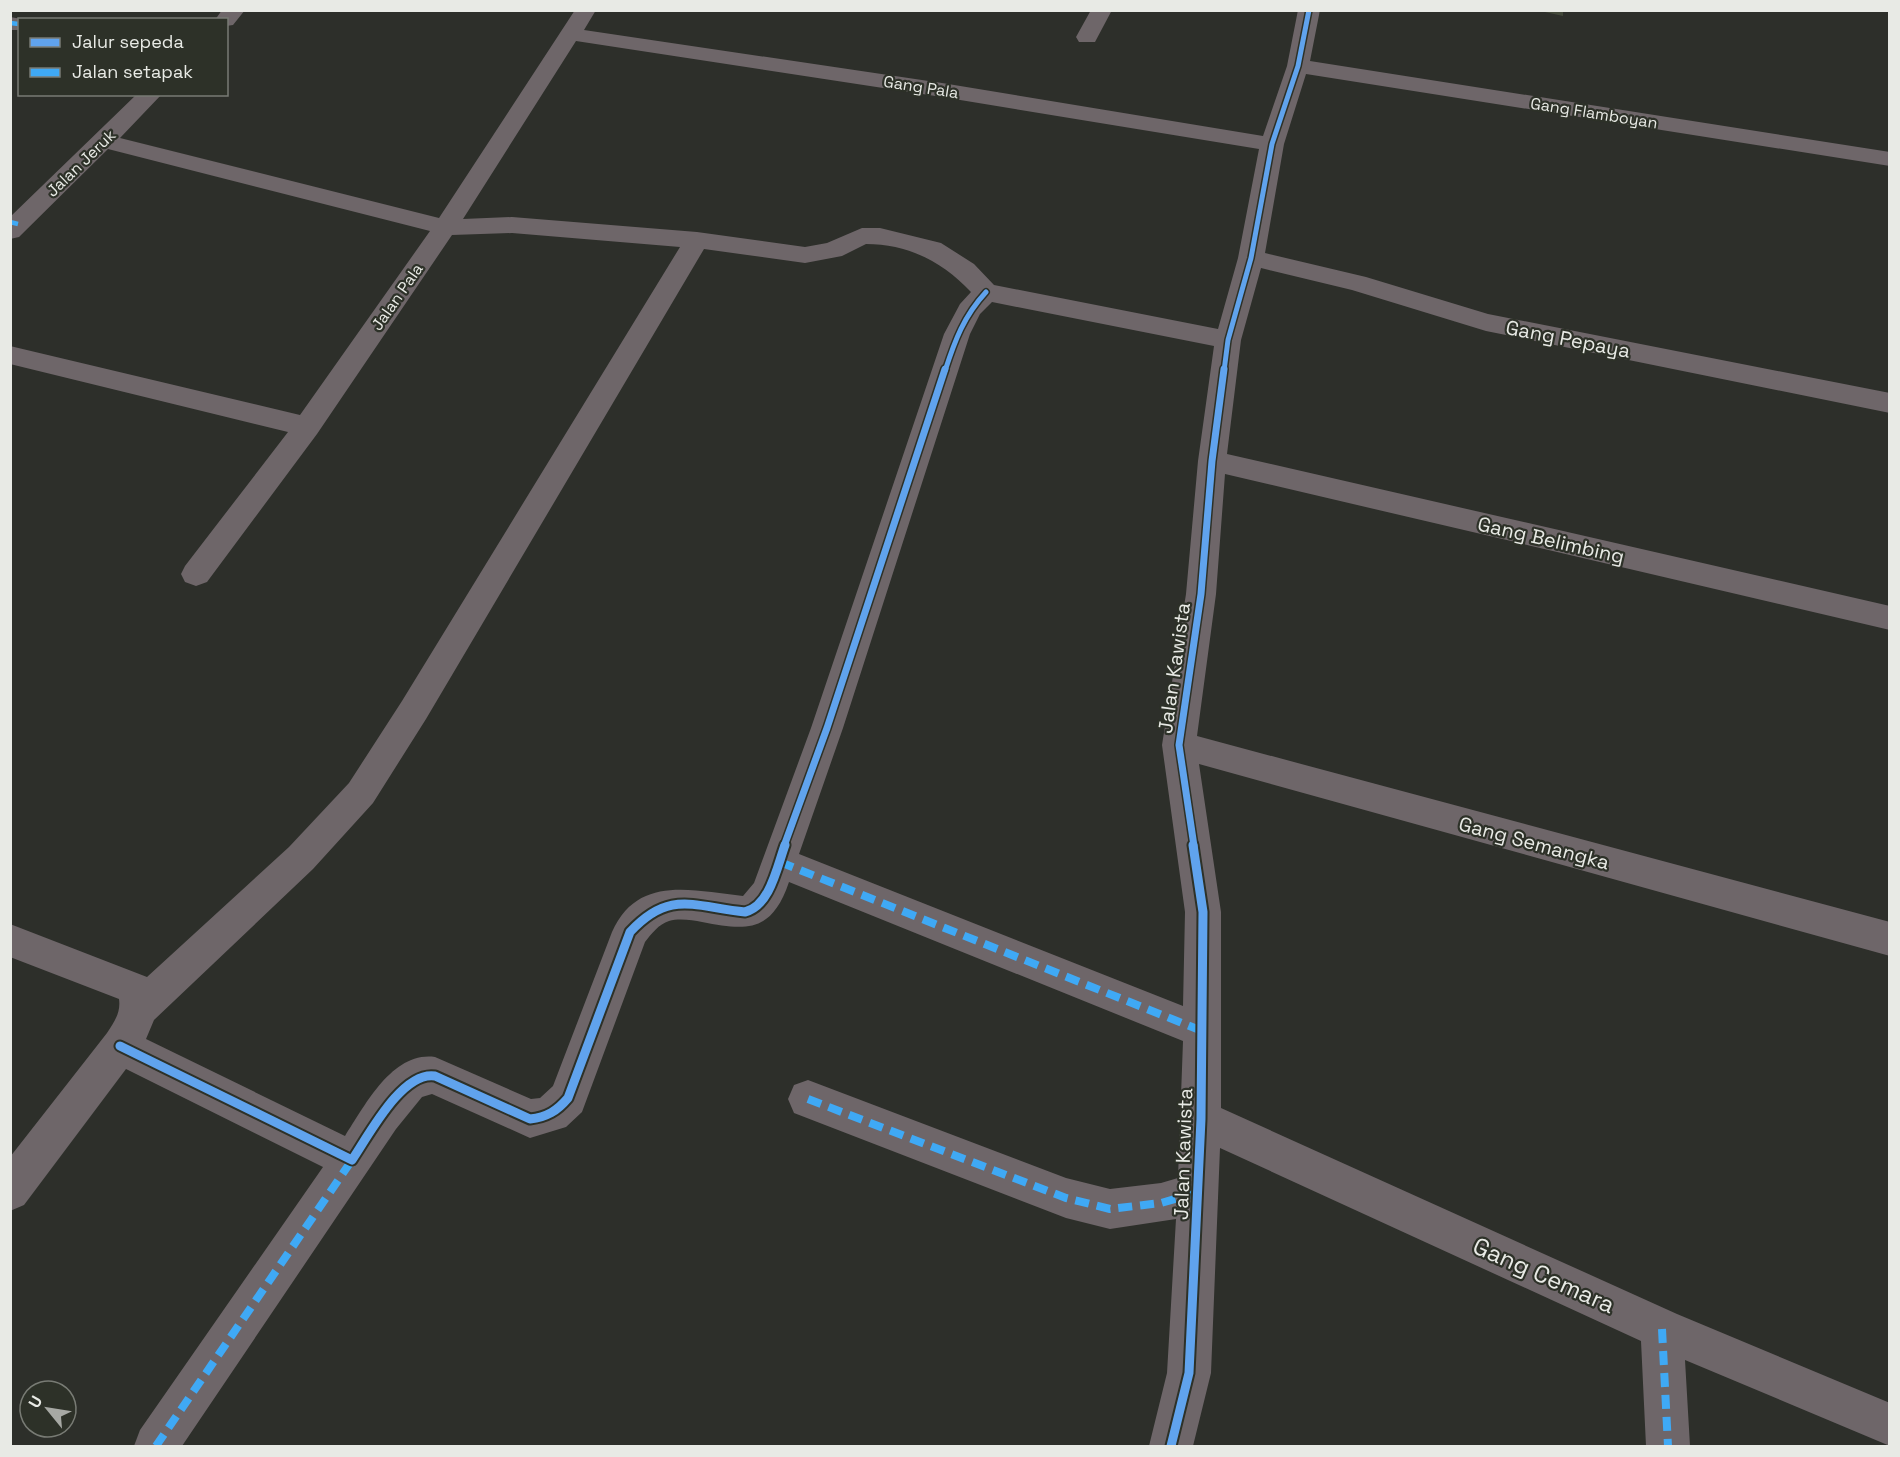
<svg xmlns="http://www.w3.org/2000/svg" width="1900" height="1457" font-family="'Space Grotesk',sans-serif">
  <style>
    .building { fill: #424839 }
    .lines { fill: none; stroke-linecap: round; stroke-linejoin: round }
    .minor { fill: #6e6669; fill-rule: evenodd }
    .quiet-far1 { stroke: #3fa9f5; stroke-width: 4.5; stroke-dasharray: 9 4.5; stroke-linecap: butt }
    .quiet { stroke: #3fa9f5; stroke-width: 8; stroke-dasharray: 14 8; stroke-linecap: butt }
    .cycleway-far2-casing { stroke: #2d3128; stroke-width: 8 }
    .cycleway-far1-casing { stroke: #2d3128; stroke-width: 10 }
    .cycleway-casing { stroke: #2d3128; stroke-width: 13 }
    .cycleway-far2 { stroke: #60a3ed; stroke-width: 5 }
    .cycleway-far1 { stroke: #60a3ed; stroke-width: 7 }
    .cycleway { stroke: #60a3ed; stroke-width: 9 }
    .labels { text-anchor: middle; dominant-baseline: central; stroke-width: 4.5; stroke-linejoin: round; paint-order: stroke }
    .far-street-label { font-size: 16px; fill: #e8eae5; stroke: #2d3128 }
    .street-label { font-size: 20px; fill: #e8eae5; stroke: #2d3128 }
    .near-street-label { font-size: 24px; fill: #e8eae5; stroke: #2d3128 }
  </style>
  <rect width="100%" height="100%" fill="#2d2f2a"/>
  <path class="building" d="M 1536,10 L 1563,10 L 1563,16 Z"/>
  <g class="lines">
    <path class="minor" d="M 222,10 L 245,10 L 233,25 L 226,26 L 226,20 L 215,20 Z
      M 575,10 L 596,10 L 584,30 L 942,83 L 1263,136 L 1287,66 L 1298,10 L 1320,10 L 1310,61 L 1890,152 L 1890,166 L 1306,74 L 1284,144 L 1265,253 L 1366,277 L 1488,314 L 1890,393 L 1890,413 L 1486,331 L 1352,290 L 1261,268 L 1241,340 L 1227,454 L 1890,606 L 1890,630 L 1225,474 L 1216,594 L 1197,736 L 1890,922 L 1890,956 L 1199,764 L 1221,912 L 1221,1108 L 1677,1314 L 1890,1403 L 1890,1446 L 1685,1360 L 1690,1446 L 1646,1446 L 1641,1341 L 1220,1148 L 1211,1373 L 1193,1446 L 1149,1446 L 1167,1373 L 1176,1219 L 1110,1229 L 1066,1218 L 794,1113 L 788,1099 L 794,1085 L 808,1080 L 1066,1178 L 1110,1189 L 1161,1183 L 1178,1178 L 1183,1041 L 789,882 C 772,932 748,931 702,922 C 692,920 679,918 669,921 C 659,924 651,934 645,942 L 582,1112 L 566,1127 L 530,1138 L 432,1094 L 422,1097 L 396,1129 L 182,1446 L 134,1446 L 140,1430 L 323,1167 L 126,1069 L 24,1205 L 10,1211 L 10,1157 L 107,1033 C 114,1022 121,1013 119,999 L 10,957 L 10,924 L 147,977 L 289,847 L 349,783 L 402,701 L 680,247 L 512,233 L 452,235 L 317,434 L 207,582 L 196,586 L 185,582 L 181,574 L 185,566 L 288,432 L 10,364 L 10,346 L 300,415 L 430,231 L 108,149 L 19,237 L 10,239 L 10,217 L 137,94 L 162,94 L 120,138 L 439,218 ZM 576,41 L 942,97 L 1259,149 L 1238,258 L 1218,329 L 994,285 L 974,264 L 941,243 L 880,228 L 862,228 L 827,243 L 805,247 L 697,232 L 512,217 L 463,219 ZM 866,244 C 908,244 943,262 971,292 L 960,304 L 944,334 L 811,728 L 754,883 L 743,896 C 693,891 638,874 612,932 L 553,1086 L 540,1098 L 531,1099 L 435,1057 C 392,1051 365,1106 345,1136 L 146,1039 L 154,1020 L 313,869 L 373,803 L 426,719 L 704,249 L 805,263 L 842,256 ZM 992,302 L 1214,346 L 1198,461 L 1186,594 L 1162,745 L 1185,912 L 1183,1006 L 799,854 L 843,728 L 970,334 L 980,314 Z
      M 1091,10 L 1112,10 L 1095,42 L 1079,42 L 1076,37 Z
      M 10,17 L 28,20 L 20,20 L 20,30 L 10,30 Z"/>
    <path class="quiet-far1" d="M 10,23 L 20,24
      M 10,222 L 18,224"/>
    <path class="quiet" d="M 780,862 L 1202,1031
      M 808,1099 L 1066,1198 L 1110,1209 L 1161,1203 L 1199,1192
      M 1662,1329 L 1668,1446
      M 156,1446 L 352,1160"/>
    <defs>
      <path id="cycleway-far2" d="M 945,371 C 955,340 964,316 986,292
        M 1224,371 L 1228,340 L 1251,258 L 1272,144 L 1298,66 L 1309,10"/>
      <path id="cycleway-far1" d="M 784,846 L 827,728 L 945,369
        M 1194,846 L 1179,745 L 1201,594 L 1212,461 L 1224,369"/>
      <path id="cycleway" d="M 120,1046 L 352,1160 C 369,1135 402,1071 435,1076 L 530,1119 C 547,1117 557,1111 568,1098 L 630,932 C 670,889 694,907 745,912 C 770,906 777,867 785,845
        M 1171,1446 L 1189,1373 L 1201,1119 L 1203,912 L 1193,845"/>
    </defs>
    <use href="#cycleway-far2" class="cycleway-far2-casing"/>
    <use href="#cycleway-far1" class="cycleway-far1-casing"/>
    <use href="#cycleway" class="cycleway-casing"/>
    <use href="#cycleway-far2" class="cycleway-far2"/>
    <use href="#cycleway-far1" class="cycleway-far1"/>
    <use href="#cycleway" class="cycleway"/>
  </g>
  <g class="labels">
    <g class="far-street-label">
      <text transform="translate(921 87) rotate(9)">Gang Pala</text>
      <text transform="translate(1594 113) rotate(9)">Gang Flamboyan</text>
      <text transform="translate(81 163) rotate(-44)">Jalan Jeruk</text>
      <text transform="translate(397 297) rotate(-55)">Jalan Pala</text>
    </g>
    <g class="street-label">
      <text transform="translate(1568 339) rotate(11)">Gang Pepaya</text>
      <text transform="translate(1551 540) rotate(13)">Gang Belimbing</text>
      <text transform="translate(1174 668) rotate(-82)">Jalan Kawista</text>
      <text transform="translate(1534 843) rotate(15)">Gang Semangka</text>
      <text transform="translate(1183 1154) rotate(-88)">Jalan Kawista</text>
    </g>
    <g class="near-street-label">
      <text transform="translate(1544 1275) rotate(24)">Gang Cemara</text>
    </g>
  </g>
  <rect width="1900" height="1457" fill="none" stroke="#e8eae5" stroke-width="24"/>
  <rect x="18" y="18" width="210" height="78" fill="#2d3128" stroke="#787b74" stroke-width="1.5"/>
  <rect x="30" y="38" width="30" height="9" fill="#60a3ed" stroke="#787b74" stroke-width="1.5"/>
  <text x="72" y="48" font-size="18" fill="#e8eae5">Jalur sepeda</text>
  <rect x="30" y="68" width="30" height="9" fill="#3fa9f5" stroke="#787b74" stroke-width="1.5"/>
  <text x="72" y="78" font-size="18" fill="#e8eae5">Jalan setapak</text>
  <g transform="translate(48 1409) rotate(300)"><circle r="28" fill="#2d3128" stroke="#787b74" stroke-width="1.5"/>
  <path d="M0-4.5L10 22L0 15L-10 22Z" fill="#a7a9a4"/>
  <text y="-9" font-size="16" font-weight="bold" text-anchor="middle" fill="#e8eae5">U</text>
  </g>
</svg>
